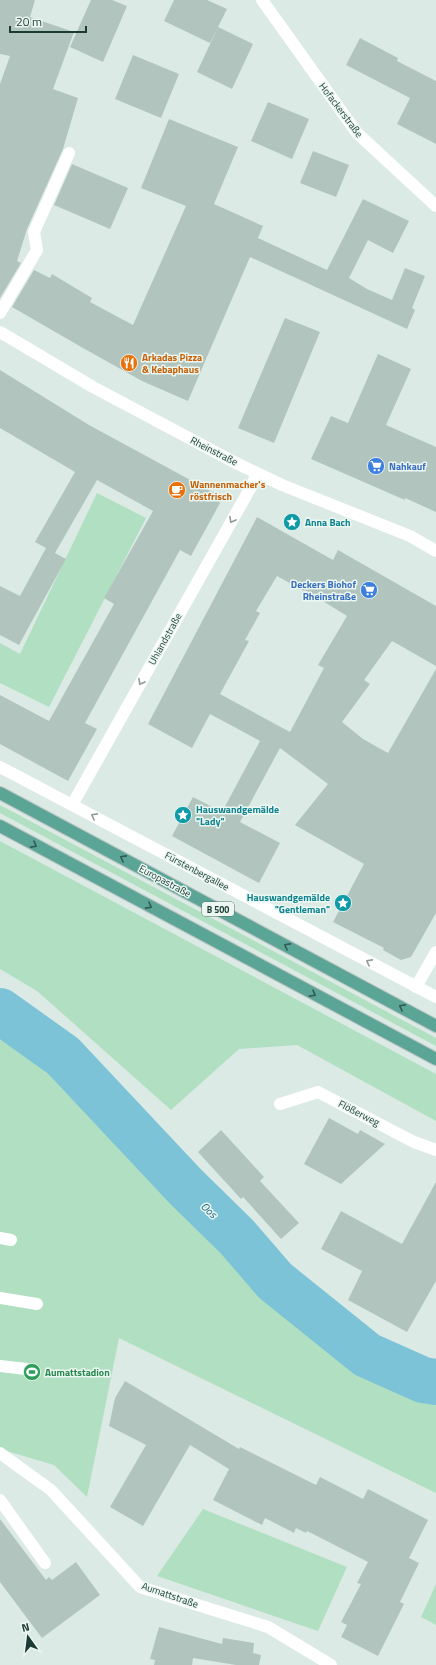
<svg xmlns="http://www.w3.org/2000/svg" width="436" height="1665" font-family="'Titillium Web',sans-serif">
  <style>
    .green { fill: #b1dfc1 }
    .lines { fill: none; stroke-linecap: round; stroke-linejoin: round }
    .river { stroke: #7cc3d7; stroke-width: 46 }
    .building { fill: #b1c5be; fill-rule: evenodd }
    .major-casing { stroke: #bbc4c2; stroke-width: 14 }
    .minor { stroke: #fff; stroke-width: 12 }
    .major { stroke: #5ba597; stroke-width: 12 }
    .oneway { stroke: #8e9d9a }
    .oneway2 { stroke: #2f5b52 }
    .labels { text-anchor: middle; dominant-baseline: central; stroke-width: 3; stroke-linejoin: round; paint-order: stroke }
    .shield { fill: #ecf7f2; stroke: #5a736e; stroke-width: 1 }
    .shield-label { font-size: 9px; font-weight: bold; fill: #1c3b35 }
    .street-label { font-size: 10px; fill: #1c3b35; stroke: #ecf7f2 }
    .food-label { font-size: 10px; font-weight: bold; fill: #c56008; stroke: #ecf7f2; text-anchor: start }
    .shop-label { font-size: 10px; font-weight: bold; fill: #366cbe; stroke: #ecf7f2; text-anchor: start }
    .culture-label { font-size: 10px; font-weight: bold; fill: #0d838f; stroke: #ecf7f2; text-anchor: start }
    .leisure-label { font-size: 10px; font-weight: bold; fill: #27864d; stroke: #ecf7f2; text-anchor: start }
    .water-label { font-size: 11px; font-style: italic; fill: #11637c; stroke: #ecf7f2 }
  </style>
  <rect width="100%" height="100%" fill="#dceae5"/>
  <path class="green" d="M 97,493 L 146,518 L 49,707 L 0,683 L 0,643 L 20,654 Z
    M 0,805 L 436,1038 L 436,1046 L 0,813 Z
    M 0,841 L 436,1074 L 436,1121 L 297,1045 L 239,1049 L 171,1110 L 37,991 L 0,969 Z
    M 0,1024 L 58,1068 L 239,1259 L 327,1340 L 430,1396 L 436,1396 L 436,1493 L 119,1338 L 87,1497 L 54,1465 L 0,1449 Z
    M 203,1509 L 347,1567 L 318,1631 L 157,1576 Z
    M 436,1584 L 436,1625 L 421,1617 Z"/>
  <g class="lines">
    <path class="river" d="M 0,1011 L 63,1056 L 185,1186 L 237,1237 L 275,1281 L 367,1355 L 423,1380 L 436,1382"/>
  </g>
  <path class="building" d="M 0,0 L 35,0 L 30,17 L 74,32 L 53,89 L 78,98 L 63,149 L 27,229 L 17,261 L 21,263 L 0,298 L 0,84 L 10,56 L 0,54 Z
    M 91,0 L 112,0 L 127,6 L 103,62 L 70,47 Z
    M 174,0 L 207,0 L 227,9 L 210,43 L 164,21 Z
    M 218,27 L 253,44 L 232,89 L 197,72 Z
    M 360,38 L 398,58 L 397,61 L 436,81 L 436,144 L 397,124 L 410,98 L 346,65 Z
    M 133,55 L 179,74 L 161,118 L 115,99 Z
    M 268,102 L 309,119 L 292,159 L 251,141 Z
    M 169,119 L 238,147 L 214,204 L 263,226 L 258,238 L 327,270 L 363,199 L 409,221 L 393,253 L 368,240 L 349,278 L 367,289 L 392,300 L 405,268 L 425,276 L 412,308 L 415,310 L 407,329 L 250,257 L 188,401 L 142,381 L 83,348 L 12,307 L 34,270 L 50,278 L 52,274 L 92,298 L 90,302 L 133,325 L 186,206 L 141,188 Z
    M 313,151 L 349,165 L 336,197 L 300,183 Z
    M 72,164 L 128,188 L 110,229 L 54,205 Z
    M 285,318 L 320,332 L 274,443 L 238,428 Z
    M 378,354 L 411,369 L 386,425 L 436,447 L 436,512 L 405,498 L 405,500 L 311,459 L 331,416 L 348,423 Z
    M 0,370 L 89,425 L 218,495 L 220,503 L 191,556 L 180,550 L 85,723 L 97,729 L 68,781 L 0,744 L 0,695 L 49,721 L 114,604 L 104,598 L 153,511 L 97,480 L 55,553 L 66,559 L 19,645 L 0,635 L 0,586 L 20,596 L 46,548 L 35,542 L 75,472 L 0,428 Z
    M 257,517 L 333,560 L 338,550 L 436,606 L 436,666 L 392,641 L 364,680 L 370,684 L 342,722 L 363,739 L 388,753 L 436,669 L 436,913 L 411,957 L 401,960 L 383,950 L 384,948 L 333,922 L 364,864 L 295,825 L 328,784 L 280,748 L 240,822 L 280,843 L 259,883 L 172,836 L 193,797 L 222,812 L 260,741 L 210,714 L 192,748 L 148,724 ZM 277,576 L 304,591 L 305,590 L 347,616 L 318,665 L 324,668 L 290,732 L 220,694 L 249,641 L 245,640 L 260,613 L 256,611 Z
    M 329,1118 L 358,1134 L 360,1130 L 385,1144 L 341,1184 L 304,1164 Z
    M 221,1130 L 264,1177 L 260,1181 L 299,1223 L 281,1239 L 243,1197 L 241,1199 L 198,1152 Z
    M 436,1182 L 436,1281 L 407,1332 L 348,1300 L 362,1271 L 321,1249 L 341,1211 L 402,1244 Z
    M 125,1381 L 239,1449 L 240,1447 L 316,1485 L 320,1477 L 363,1499 L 368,1489 L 428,1520 L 409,1558 L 419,1563 L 400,1602 L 404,1604 L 378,1656 L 341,1637 L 347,1625 L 341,1622 L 361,1584 L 357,1583 L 368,1562 L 307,1531 L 306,1533 L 296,1528 L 294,1533 L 265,1518 L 262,1525 L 213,1500 L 229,1469 L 190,1445 L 143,1526 L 110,1507 L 146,1445 L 109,1426 L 115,1398 Z
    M 0,1519 L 46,1580 L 49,1577 L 52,1580 L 76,1562 L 100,1595 L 42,1638 L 0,1582 Z
    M 159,1627 L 222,1644 L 223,1638 L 254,1643 L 253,1653 L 261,1655 L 259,1665 L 236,1665 L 193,1658 L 192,1665 L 154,1665 L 155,1660 L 150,1659 Z"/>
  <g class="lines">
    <defs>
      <path id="major" d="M 0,793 L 436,1026
        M 0,826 L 436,1059"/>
    </defs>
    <use href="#major" class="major-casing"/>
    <path class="minor" d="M 262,0 L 357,133 L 436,206
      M 0,313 L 37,250 L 34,232 L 69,153
      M 0,332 L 93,387 L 234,462 L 282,485 L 410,536 L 436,551
      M 0,767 L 436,997
      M 72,805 L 252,485 L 257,473
      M 416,987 L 436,952
      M 280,1104 L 318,1092 L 414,1142 L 436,1150
      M 0,1238 L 11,1240
      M 0,1298 L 37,1304
      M 0,1366 L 26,1369
      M 0,1453 L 51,1490 L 140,1587 L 268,1627 L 331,1665
      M 0,1500 L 45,1563"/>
    <use href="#major" class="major"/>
  </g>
  <defs><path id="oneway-chevron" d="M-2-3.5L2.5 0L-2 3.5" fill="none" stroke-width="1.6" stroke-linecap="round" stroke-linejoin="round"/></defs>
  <g class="oneway">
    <use href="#oneway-chevron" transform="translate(232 520) rotate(119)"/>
    <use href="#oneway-chevron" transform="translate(141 682) rotate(119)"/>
    <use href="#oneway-chevron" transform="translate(94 816) rotate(-152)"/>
    <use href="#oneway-chevron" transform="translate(369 962) rotate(-152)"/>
  </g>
  <g class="oneway2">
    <use href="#oneway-chevron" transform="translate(34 845) rotate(28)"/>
    <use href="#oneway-chevron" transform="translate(123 858) rotate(-152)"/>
    <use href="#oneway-chevron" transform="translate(149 906) rotate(28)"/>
    <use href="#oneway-chevron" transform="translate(287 946) rotate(-152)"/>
    <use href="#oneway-chevron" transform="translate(313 994) rotate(28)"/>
    <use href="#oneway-chevron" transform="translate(402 1007) rotate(-152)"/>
  </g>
  <defs>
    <symbol id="restaurant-disc" viewBox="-11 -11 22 22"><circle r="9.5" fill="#e8710a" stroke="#ecf7f2"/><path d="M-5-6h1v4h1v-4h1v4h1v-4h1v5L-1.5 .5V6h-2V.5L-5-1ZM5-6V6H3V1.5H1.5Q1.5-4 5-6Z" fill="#fff"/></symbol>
    <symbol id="supermarket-disc" viewBox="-11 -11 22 22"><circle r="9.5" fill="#3f7fe0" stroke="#ecf7f2"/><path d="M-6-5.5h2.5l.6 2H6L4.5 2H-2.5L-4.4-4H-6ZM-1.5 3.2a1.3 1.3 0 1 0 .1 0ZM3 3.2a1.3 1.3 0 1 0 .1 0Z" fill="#fff"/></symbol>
    <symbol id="cafe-disc" viewBox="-11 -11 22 22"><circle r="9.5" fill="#e8710a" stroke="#ecf7f2"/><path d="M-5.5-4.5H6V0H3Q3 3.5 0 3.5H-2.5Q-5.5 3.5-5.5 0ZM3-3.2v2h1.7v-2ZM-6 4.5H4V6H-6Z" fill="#fff"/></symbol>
    <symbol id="sight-disc" viewBox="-11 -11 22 22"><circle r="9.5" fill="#0f9aa8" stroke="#ecf7f2"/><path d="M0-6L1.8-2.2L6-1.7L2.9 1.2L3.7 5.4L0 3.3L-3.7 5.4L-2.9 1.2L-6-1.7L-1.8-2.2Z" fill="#fff"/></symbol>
    <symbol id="stadium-disc" viewBox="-11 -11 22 22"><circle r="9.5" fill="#2e9e5b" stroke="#ecf7f2"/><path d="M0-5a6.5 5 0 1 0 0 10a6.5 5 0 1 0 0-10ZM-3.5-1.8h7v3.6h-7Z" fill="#fff"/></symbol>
  </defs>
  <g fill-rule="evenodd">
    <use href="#restaurant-disc" x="119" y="353" width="20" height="20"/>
    <use href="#supermarket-disc" x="366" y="456" width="20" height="20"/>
    <use href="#cafe-disc" x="167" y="480" width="20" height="20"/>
    <use href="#sight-disc" x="282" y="512" width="20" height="20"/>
    <use href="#supermarket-disc" x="359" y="580" width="20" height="20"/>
    <use href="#sight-disc" x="173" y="805" width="20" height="20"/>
    <use href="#sight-disc" x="333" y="893" width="20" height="20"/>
    <use href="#stadium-disc" x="22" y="1362" width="20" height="20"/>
  </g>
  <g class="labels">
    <rect class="shield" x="202" y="902" width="32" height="14" rx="3"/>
    <g class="shield-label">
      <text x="218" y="909">B 500</text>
    </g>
    <g class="street-label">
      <text transform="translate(341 110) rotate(53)">Hofackerstraße</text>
      <text transform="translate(214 451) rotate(27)">Rheinstraße</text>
      <text transform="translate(165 639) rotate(-61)">Uhlandstraße</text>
      <text transform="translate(197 871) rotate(28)">Fürstenbergallee</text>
      <text transform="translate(165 881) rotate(28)">Europastraße</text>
      <text transform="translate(359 1113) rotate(27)">Flößerweg</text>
      <text transform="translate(170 1595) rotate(19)">Aumattstraße</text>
    </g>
    <g class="food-label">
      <text x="142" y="357">Arkadas Pizza<tspan x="142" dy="12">&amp; Kebaphaus</tspan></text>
      <text x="190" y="484">Wannenmacher's<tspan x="190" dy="12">röstfrisch</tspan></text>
    </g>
    <g class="shop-label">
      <text x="389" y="466">Nahkauf</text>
      <text x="356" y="584" text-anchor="end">Deckers Biohof<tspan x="356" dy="12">Rheinstraße</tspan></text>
    </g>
    <g class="culture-label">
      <text x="305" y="522">Anna Bach</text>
      <text x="196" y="809">Hauswandgemälde<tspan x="196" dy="12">"Lady"</tspan></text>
      <text x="330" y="897" text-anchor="end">Hauswandgemälde<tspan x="330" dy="12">"Gentleman"</tspan></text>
    </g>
    <g class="leisure-label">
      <text x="45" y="1372">Aumattstadion</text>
    </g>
    <g class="water-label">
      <text transform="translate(209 1210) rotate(44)">Oos</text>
    </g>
  </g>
  <g transform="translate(28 1637) rotate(346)" stroke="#ecf7f2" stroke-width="3" paint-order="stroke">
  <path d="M0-3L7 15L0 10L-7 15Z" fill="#1c3b35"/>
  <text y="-6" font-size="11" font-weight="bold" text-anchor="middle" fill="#1c3b35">N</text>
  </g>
  <path d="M10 26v6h76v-6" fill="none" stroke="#1c3b35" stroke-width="2"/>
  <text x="16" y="26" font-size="12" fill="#1c3b35" stroke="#ecf7f2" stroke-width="3" paint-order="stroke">20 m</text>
</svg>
